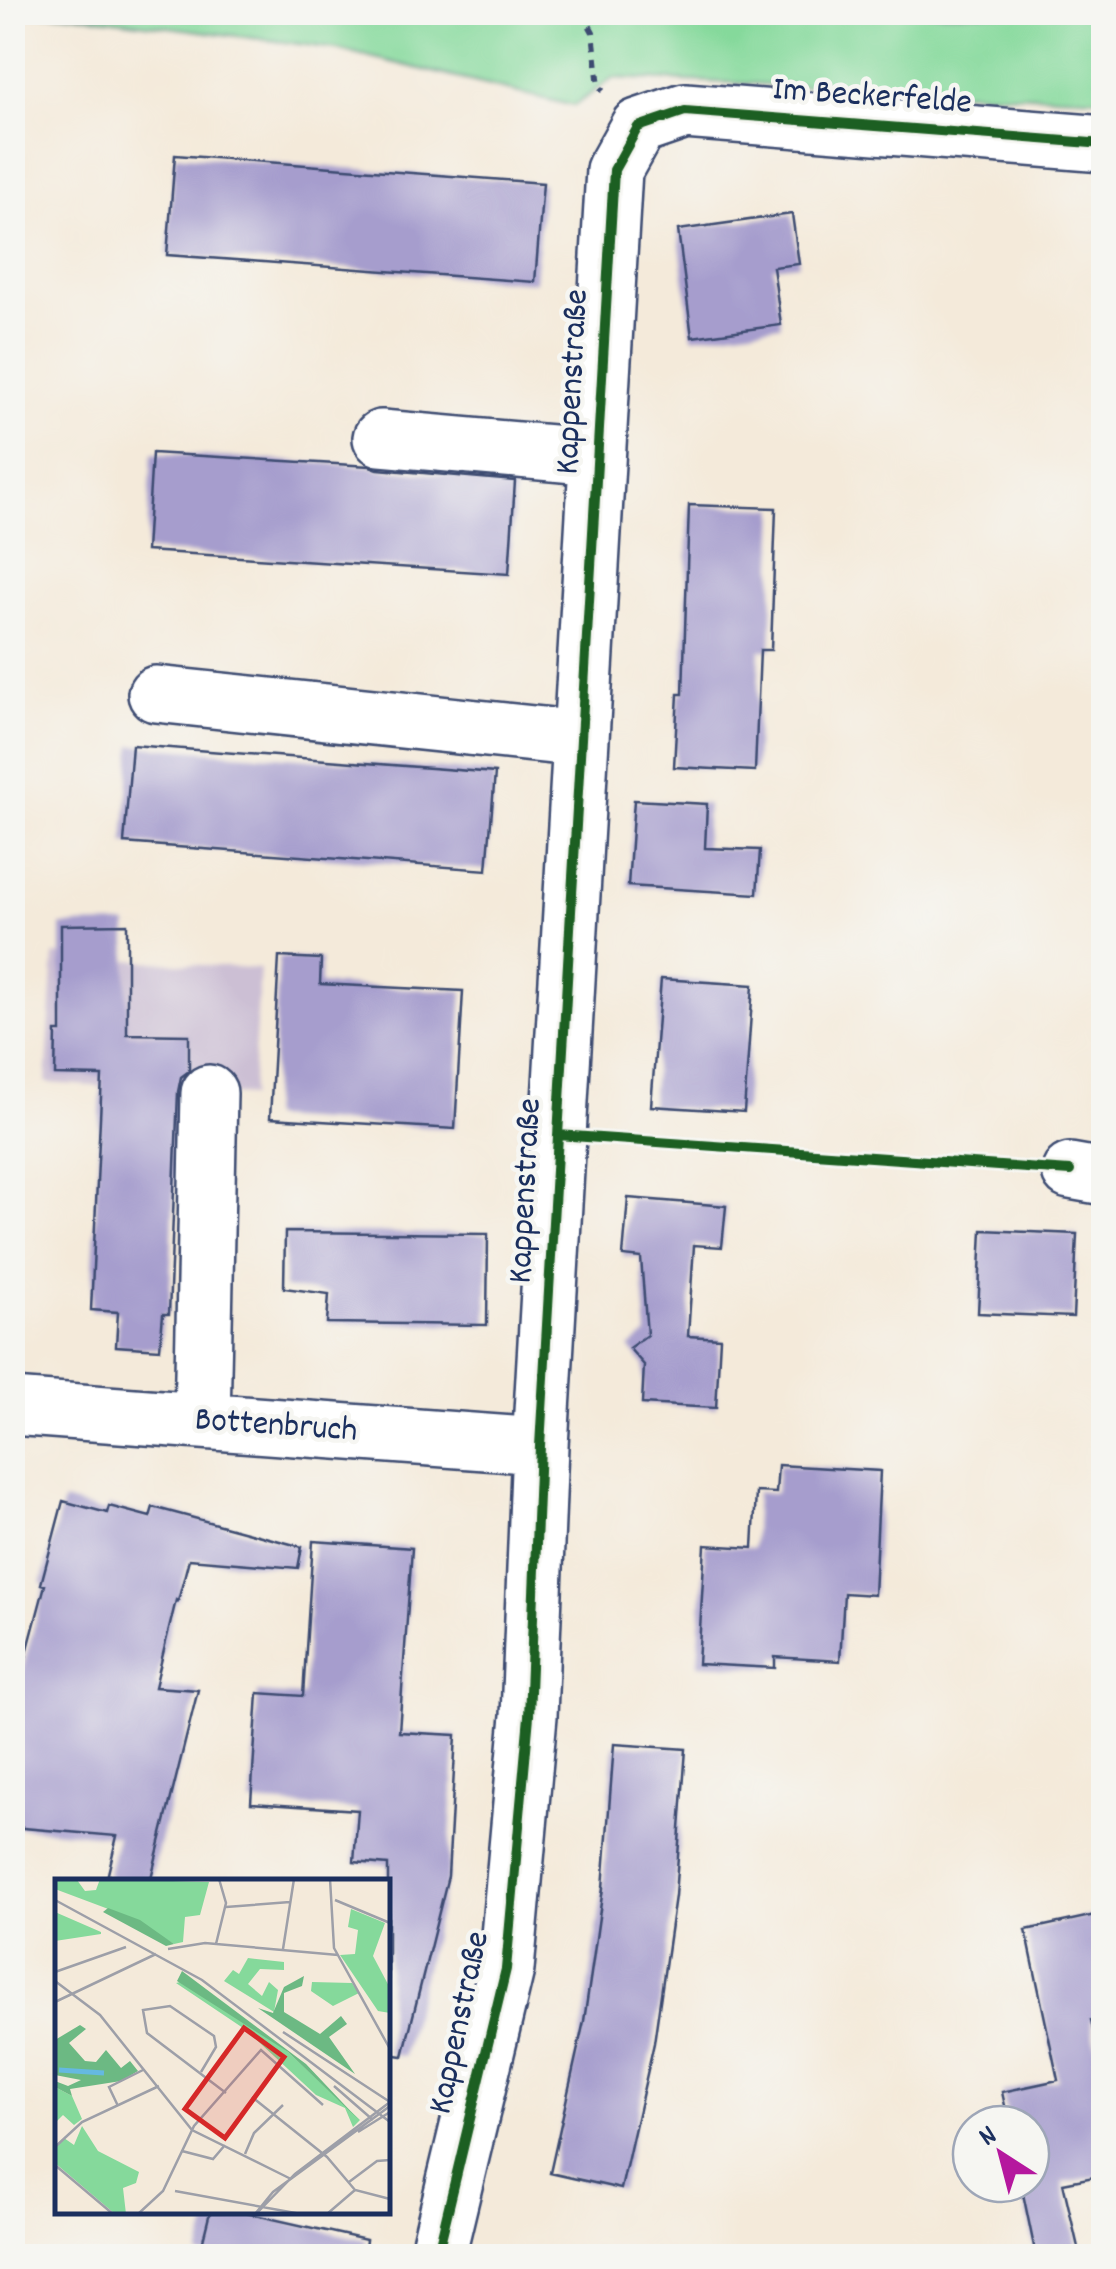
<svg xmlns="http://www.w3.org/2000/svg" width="1116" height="2269" font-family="Dekko,sans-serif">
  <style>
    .industrial { fill: #ccbfd4 }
    .green { fill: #85d99b; stroke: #50847c; stroke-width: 2.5 }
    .building { fill: #a69dcd }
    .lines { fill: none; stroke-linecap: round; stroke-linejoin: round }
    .minor-casing { stroke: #3c4b71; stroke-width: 60 }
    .path { stroke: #3c4b71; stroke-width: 6; stroke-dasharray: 8 8; stroke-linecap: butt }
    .minor { stroke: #fff; stroke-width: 55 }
    .cycleway-casing { stroke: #f6f6f2; stroke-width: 16 }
    .cycleway { stroke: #1b5e20; stroke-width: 10 }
    .labels { text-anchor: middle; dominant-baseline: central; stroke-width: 9; stroke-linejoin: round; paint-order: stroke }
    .street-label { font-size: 35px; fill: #1b2f5e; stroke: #f6f6f2 }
    .inset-river { fill: none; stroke: #65b9e1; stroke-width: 5 }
    .inset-road { fill: none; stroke: #9d9fa8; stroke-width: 2.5 }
    .view { fill: #d62828; fill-opacity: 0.15; stroke: #d62828; stroke-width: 5 }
    .inset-edge { fill: none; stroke: #1b2f5e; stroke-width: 5 }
  </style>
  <rect width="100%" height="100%" fill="#f6f6f2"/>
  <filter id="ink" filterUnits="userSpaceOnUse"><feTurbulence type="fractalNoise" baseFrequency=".01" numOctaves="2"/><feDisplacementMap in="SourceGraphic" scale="20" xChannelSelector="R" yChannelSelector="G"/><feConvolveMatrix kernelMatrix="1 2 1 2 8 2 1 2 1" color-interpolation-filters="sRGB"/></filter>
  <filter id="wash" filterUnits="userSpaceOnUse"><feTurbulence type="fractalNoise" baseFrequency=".0048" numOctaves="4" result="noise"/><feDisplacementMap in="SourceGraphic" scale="40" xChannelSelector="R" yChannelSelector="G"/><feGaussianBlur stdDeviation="2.25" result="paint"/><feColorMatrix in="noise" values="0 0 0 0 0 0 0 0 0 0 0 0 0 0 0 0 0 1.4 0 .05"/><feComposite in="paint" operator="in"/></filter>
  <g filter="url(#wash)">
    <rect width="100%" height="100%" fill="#f4eada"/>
    <path class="industrial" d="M 54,955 L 260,969 L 251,1096 L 46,1083 Z"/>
    <path class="green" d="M 12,13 L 1103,13 L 1103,98 L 613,78 L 574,106 L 337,49 L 70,14 L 13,14 Z"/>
    <g id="blocks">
      <path class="building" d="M 175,155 L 543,183 L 535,282 L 167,255 Z
        M 792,214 L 799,264 L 773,267 L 781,325 L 692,337 L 678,230 Z
        M 152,453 L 370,466 L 378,469 L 515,481 L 509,574 L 146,551 Z
        M 689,505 L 776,508 L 771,650 L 760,650 L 755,771 L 674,767 L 678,694 L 683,694 Z
        M 132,745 L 495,773 L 487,870 L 124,843 Z
        M 634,800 L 707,804 L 705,848 L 760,850 L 757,894 L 628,886 Z
        M 127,924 L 127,1034 L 189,1035 L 189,1071 L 181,1077 L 178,1092 L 169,1314 L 163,1314 L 160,1349 L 116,1346 L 118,1312 L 91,1310 L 102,1076 L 55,1075 L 56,1032 L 61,1032 L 61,925 Z
        M 279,957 L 321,959 L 320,984 L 463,991 L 455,1129 L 270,1118 Z
        M 661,979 L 753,985 L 744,1112 L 651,1106 Z
        M 628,1198 L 726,1206 L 722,1247 L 694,1245 L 688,1336 L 720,1338 L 716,1408 L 642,1404 L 644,1365 L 629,1348 L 647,1335 L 641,1258 L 623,1256 Z
        M 982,1230 L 1077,1234 L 1073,1317 L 978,1313 Z
        M 285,1232 L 488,1234 L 487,1325 L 327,1323 L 329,1294 L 284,1288 Z
        M 778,1465 L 880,1471 L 874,1595 L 844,1593 L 840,1661 L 775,1657 L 775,1668 L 698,1664 L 705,1545 L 753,1548 L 756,1492 L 776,1493 Z
        M 63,1501 L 107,1513 L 109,1506 L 150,1517 L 153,1507 L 302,1547 L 298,1568 L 189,1559 L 178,1601 L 176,1600 L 155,1687 L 198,1690 L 150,1882 L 106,1882 L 117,1836 L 12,1827 L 12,1709 L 45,1585 L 41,1584 Z
        M 313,1541 L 412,1548 L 399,1732 L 456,1735 L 448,1876 L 403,2056 L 388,2054 L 388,1865 L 354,1862 L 358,1810 L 251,1803 L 258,1693 L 303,1696 Z
        M 614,1744 L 686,1749 L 675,1896 L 654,2043 L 621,2189 L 550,2173 L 584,2021 L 593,1960 L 603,1888 Z
        M 1104,1913 L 1104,2017 L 1091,2020 L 1104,2083 L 1104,2175 L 1063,2183 L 1080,2256 L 1036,2256 L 1021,2184 L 1031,2184 L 1031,2124 L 1009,2124 L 1002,2092 L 1058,2080 L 1026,1930 Z
        M 210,2212 L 242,2212 L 366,2240 L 364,2256 L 199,2256 Z"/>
    </g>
  </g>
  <g filter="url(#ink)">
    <use href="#blocks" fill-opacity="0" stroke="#3c4b71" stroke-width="2.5"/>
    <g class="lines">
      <defs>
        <path id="minor" d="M 381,438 L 597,457
          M 156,694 L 581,739
          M 1070,1171 L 1104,1177
          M 12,1407 L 540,1446
          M 202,1421 L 209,1093
          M 437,2256 L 506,1969 L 529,1716 L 540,1446 L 614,170 L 638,127 L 685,111 L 1104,144"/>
      </defs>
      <use href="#minor" class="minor-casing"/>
      <path class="path" d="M 582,12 L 593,32 L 599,87 L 603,91"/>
      <use href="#minor" class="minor"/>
      <defs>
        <path id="cycleway" d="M 558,1135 L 1070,1171
          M 437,2256 L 506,1969 L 529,1716 L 540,1446 L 614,170 L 638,127 L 685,111 L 1104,144"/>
      </defs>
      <use href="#cycleway" class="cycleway-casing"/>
      <use href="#cycleway" class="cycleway"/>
    </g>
  </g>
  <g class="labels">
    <g class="street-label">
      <text transform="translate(872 98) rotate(4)">Im Beckerfelde</text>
      <text transform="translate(574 382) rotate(-87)">Kappenstraße</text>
      <text transform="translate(527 1191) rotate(-87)">Kappenstraße</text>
      <text transform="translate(276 1427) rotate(4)">Bottenbruch</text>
      <text transform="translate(461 2023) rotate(-78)">Kappenstraße</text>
    </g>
  </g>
  <g transform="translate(55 1879)">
    <rect width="335" height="335" fill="#f4eada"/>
    <path d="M 0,0 L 22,1 L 30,12 L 41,11 L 45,0 L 154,3 L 145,36 L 130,38 L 128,63 L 119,65 L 72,37 L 0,10 ZM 296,30 L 330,44 L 318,77 L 335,109 L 335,134 L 323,132 L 285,76 L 300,75 L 303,51 L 293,48 ZM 0,33 L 46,53 L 46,55 L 0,62 ZM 193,79 L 229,83 L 229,91 L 205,90 L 193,105 L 207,117 L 214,103 L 223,111 L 219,133 L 169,102 L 178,91 L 184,95 ZM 133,101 L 233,173 L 305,241 L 298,248 L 290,229 L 261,216 L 191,151 L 121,104 ZM 257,103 L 297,104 L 304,114 L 278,127 L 256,112 ZM 0,208 L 17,217 L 27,240 L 19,246 L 8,236 L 0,244 ZM 27,247 L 43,272 L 84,293 L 81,304 L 68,309 L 71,335 L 60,335 L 0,284 L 0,269 L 9,259 L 19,266 Z" fill="#85d99b"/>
    <path d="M 53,29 L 85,41 L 119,65 L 111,67 L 48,33 ZM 127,92 L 251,185 L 303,240 L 233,173 L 122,102 ZM 249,97 L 247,107 L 229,114 L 229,133 L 265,155 L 286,137 L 292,145 L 274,158 L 300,195 L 203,129 L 218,134 L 229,108 ZM 25,146 L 31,150 L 14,164 L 30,182 L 41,183 L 51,171 L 66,189 L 75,182 L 83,192 L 66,202 L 15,210 L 17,217 L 0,208 L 0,202 L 13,207 L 26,201 L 0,196 L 0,161 Z" fill="#6cb983"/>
    <path class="inset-river" d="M 4,191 L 49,194"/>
    <path class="inset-road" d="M 275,0 L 279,69 L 335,170M 0,21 L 147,101 L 335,243M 280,21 L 335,44M 171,28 L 235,23M 161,65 L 171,24 L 164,0M 113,70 L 150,64 L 283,76M 228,70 L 239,0M 0,93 L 71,68M 0,102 L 45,136 L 137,251 L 236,300M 0,123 L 101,75M 228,153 L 335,223M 146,193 L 161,168 L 159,157 L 115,127 L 88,131 L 92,154 L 171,214M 279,207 L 318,241M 197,218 L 272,278 L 300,311 L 335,320M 63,227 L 54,208 L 88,191M 303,253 L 335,233M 0,268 L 27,243 L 104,207M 127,272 L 158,280 L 170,266M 190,275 L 199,254 L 228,226M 0,286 L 58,335M 294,303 L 322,282 L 335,281M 120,312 L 246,335M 83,335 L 108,312 L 139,247 L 206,171 L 268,226M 200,335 L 218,313 L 335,227M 201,335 L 240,295 L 335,223M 272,335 L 300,311"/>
    <path class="view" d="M 189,149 L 229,178 L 170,259 L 130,230 Z"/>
    <rect width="335" height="335" class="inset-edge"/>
  </g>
  <rect width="1116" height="2269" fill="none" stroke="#f6f6f2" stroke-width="50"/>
  <g transform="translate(1001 2154) rotate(324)"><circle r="48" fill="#f6f6f2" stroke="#9ea6b7" stroke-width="2.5"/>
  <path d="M0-8L18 38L0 25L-18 38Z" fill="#b5179e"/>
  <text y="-15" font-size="28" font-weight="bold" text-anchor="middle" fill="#1b2f5e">N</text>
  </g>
</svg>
